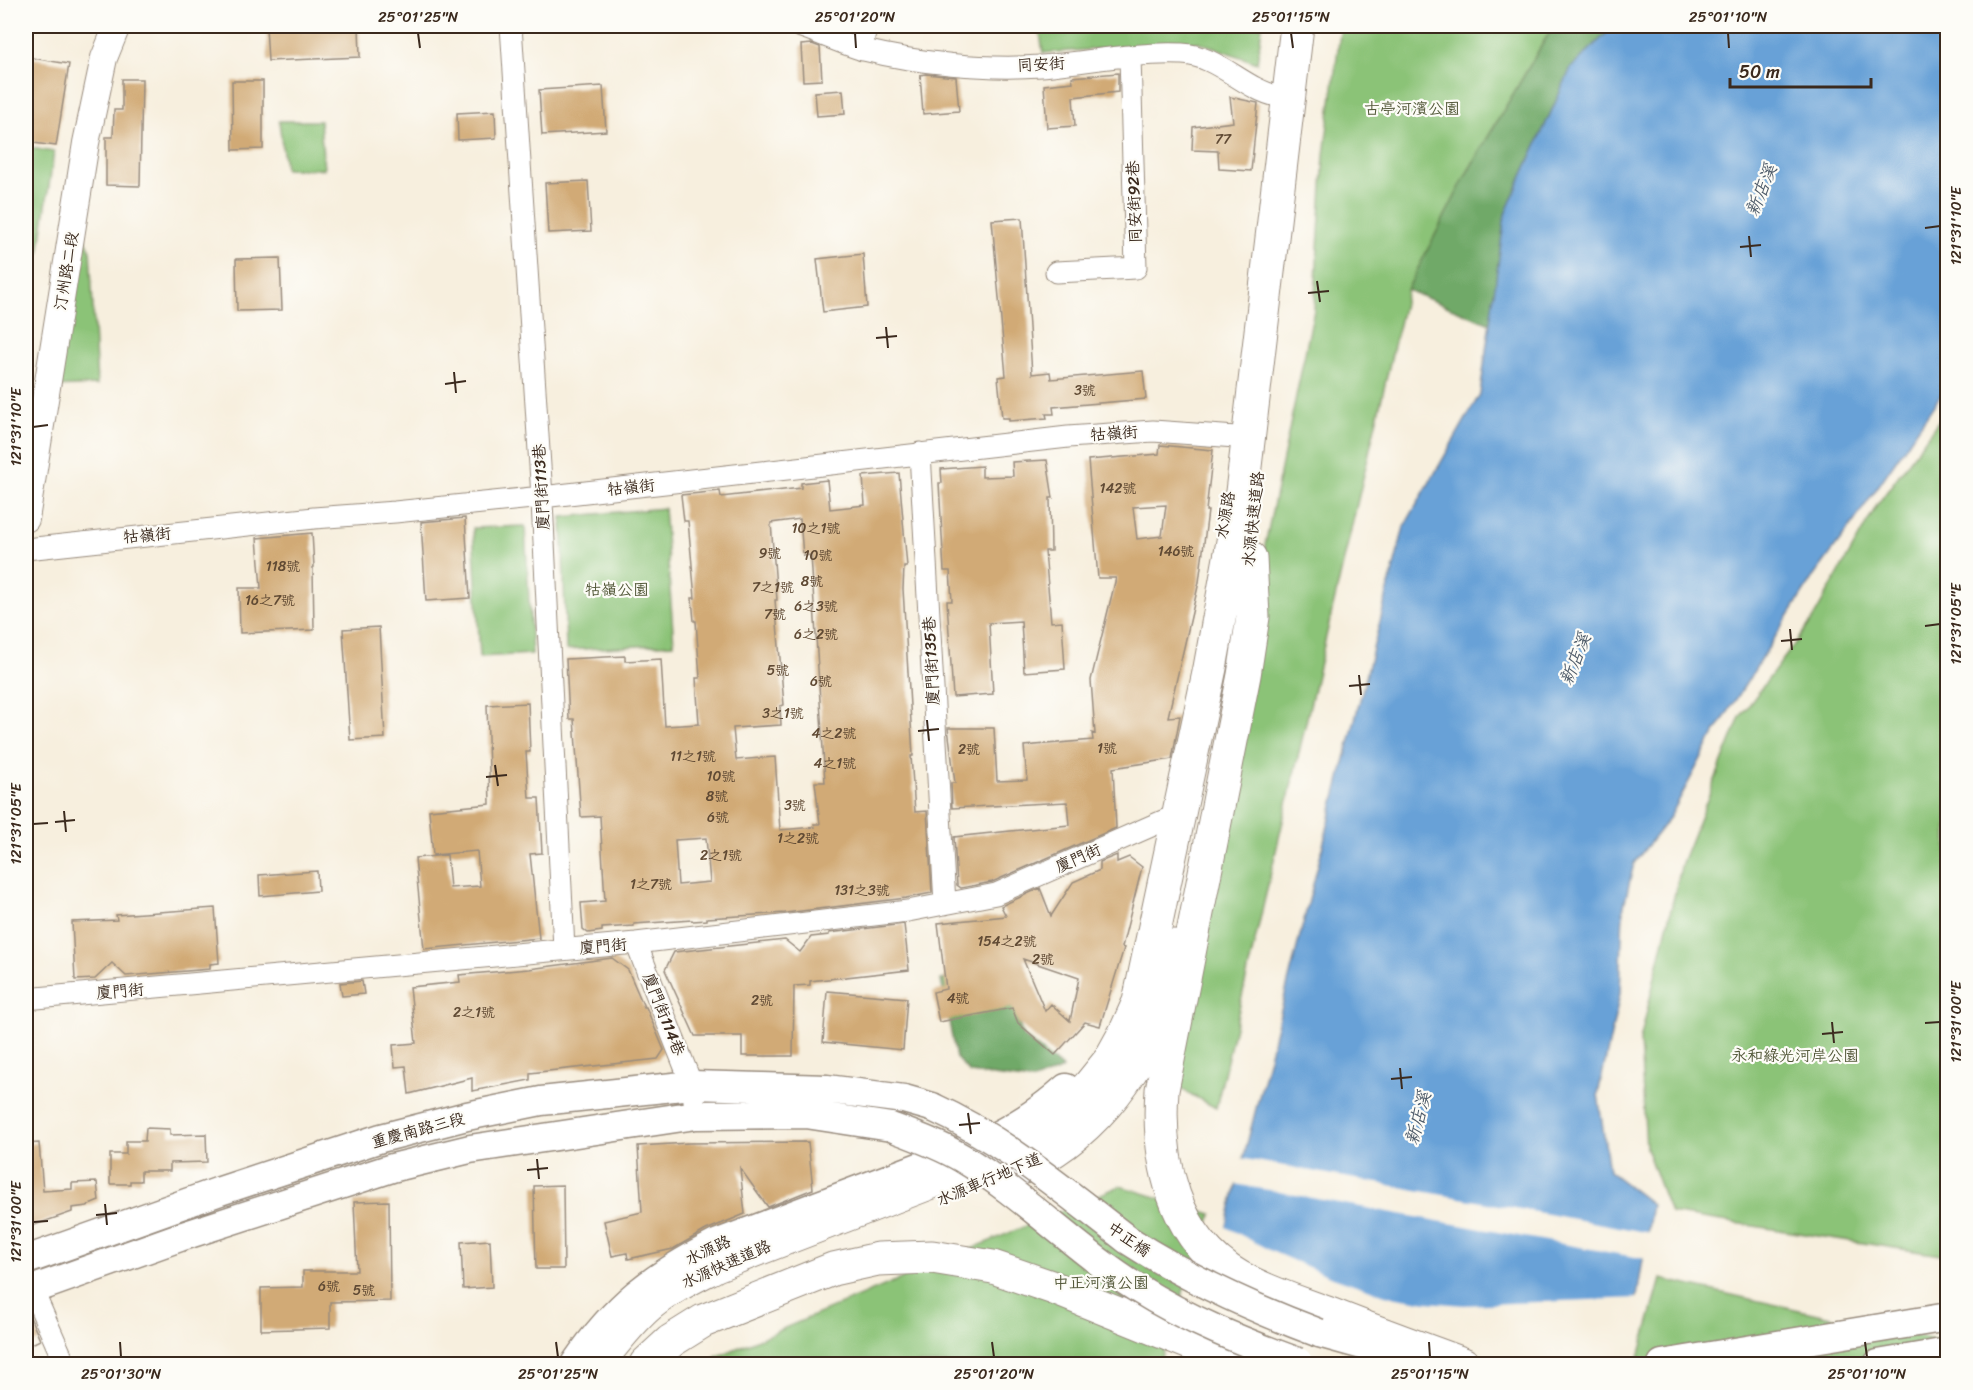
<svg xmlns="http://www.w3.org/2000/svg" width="1973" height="1390" font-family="Sriracha,'LXGW WenKai TC',sans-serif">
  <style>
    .green { fill: #8bc377; stroke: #63764a; stroke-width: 1.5 }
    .forest { fill: #70a968; stroke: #566a43; stroke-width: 1.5 }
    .water { fill: #68a1d7; stroke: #52667a; stroke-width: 1.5 }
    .pier { fill: #f7efde }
    .building { fill: #d1aa76; fill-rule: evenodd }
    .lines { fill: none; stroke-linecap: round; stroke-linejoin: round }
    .minor-casing { stroke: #998c7e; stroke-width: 23 }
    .tertiary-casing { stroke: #998c7e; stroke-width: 28 }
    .secondary-casing { stroke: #998c7e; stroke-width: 31 }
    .trunk-casing { stroke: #998c7e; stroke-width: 35 }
    .minor { stroke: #fff; stroke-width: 21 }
    .tertiary { stroke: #fff; stroke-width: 26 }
    .secondary { stroke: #fff; stroke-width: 28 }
    .trunk { stroke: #fff; stroke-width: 33 }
    .secondary-bridge-casing { stroke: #998c7e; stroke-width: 31; stroke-linecap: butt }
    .secondary-bridge { stroke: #fff; stroke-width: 28 }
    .ticks { fill: none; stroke: #3b2a1e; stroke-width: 2 }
    .labels { text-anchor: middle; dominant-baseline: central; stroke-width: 4.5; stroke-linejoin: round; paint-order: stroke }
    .number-label { font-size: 14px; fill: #604a34 }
    .street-label { font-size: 16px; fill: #3b2a1e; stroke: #fdfcf7 }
    .park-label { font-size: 16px; fill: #535839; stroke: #fdfcf7 }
    .water-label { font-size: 18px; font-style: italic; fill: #4d5a68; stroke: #fdfcf7 }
    .neatline { fill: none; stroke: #3b2a1e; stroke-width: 2 }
    .ticks-label { font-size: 15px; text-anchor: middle; fill: #3b2a1e }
  </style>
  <rect width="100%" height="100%" fill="#fdfcf7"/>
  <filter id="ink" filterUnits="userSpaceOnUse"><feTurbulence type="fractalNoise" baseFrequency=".0167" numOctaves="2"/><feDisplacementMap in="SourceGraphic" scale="12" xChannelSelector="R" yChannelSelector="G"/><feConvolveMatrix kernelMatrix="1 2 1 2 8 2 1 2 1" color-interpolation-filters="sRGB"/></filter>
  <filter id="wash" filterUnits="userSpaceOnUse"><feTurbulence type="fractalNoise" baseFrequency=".008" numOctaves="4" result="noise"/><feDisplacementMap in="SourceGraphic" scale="24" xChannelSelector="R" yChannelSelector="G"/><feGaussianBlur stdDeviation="1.35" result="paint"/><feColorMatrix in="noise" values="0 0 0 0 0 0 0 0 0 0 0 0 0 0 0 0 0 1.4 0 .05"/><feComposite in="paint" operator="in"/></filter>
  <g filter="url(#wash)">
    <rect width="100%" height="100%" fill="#f7efde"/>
    <path class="green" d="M 1039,26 L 1262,26 L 1257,63 L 1199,42 L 1043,53 Z
      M 1341,26 L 1553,26 L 1467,173 L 1407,290 L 1216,1108 L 1181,1089 L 1173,1046 L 1256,666 L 1265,545 L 1314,310 L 1324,155 Z
      M 279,121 L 320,121 L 324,169 L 285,169 Z
      M 26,147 L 54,152 L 32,300 L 26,300 Z
      M 79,225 L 90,249 L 97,385 L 54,387 Z
      M 1947,409 L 1947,1256 L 1670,1213 L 1646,1148 L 1640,1040 L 1682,863 L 1740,717 L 1811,622 L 1877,505 Z
      M 664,508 L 674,644 L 566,650 L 562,517 Z
      M 525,526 L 532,654 L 480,657 L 473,528 Z
      M 1120,1186 L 1212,1214 L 1179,1303 L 1159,1364 L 708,1364 L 716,1357 Z
      M 1661,1279 L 1947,1343 L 1947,1364 L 1637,1364 Z"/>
    <path class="forest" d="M 1553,26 L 1614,26 L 1571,68 L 1505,214 L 1490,324 L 1407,290 L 1467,173 Z
      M 1000,969 L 1023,1036 L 1063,1069 L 1032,1081 L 970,1073 L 956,1058 L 941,980 Z"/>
    <path class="water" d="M 1614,26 L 1947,26 L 1947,386 L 1853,523 L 1811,580 L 1713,736 L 1670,817 L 1634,863 L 1623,910 L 1620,994 L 1598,1094 L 1609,1171 L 1652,1204 L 1626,1364 L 1173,1364 L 1221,1246 L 1404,527 L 1480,394 L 1505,214 L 1571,68 Z"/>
    <path class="pier" d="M 1240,1158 L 1651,1233 L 1646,1259 L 1235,1184 L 1226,1227 L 1271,1251 L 1327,1275 L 1385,1295 L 1426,1302 L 1464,1305 L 1640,1298 L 1629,1364 L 1170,1364 L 1218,1245 Z"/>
    <g id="blocks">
      <path class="building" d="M 266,26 L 359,26 L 360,57 L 268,61 Z
        M 812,44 L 820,47 L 822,80 L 803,81 L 801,45 Z
        M 26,57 L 69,64 L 56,146 L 26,142 Z
        M 1118,73 L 1118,92 L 1073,97 L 1075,126 L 1047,128 L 1044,85 L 1073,82 L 1072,77 Z
        M 926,74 L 956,77 L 959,111 L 923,114 L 920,75 Z
        M 122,79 L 142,79 L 140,186 L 106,185 L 106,137 L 113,137 L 114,110 L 122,110 Z
        M 232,81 L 263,81 L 263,149 L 233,150 Z
        M 603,86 L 606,131 L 542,135 L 539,90 Z
        M 843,90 L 845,114 L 817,116 L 815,92 Z
        M 1230,97 L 1258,103 L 1251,171 L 1219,169 L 1218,151 L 1192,150 L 1193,127 L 1233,122 Z
        M 495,111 L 496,138 L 458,140 L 457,113 Z
        M 588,181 L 591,231 L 548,233 L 545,183 Z
        M 1022,218 L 1032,374 L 1050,372 L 1051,379 L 1143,371 L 1146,399 L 1053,407 L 1054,414 L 1046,414 L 1047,418 L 1009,421 L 1009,418 L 1002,418 L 998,377 L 1006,376 L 992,220 Z
        M 863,254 L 867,307 L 823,312 L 817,259 Z
        M 280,258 L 282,310 L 237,311 L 236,259 Z
        M 1160,445 L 1213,450 L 1206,511 L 1208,511 L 1199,582 L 1168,717 L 1180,716 L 1172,759 L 1113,768 L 1116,828 L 992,882 L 961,888 L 957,885 L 954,837 L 1069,825 L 1067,802 L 952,808 L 951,783 L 955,783 L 948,728 L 994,728 L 997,781 L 1027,780 L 1024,746 L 1093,740 L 1092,733 L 1095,734 L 1091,680 L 1116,578 L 1098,578 L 1088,460 L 1159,454 ZM 1166,505 L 1162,536 L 1137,539 L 1133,507 Z
        M 1047,460 L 1053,498 L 1050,498 L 1051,551 L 1045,551 L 1051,622 L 1062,621 L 1065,669 L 1024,672 L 1021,621 L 989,623 L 993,694 L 953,697 L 947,601 L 952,601 L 950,571 L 944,571 L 939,483 L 942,483 L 941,469 L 982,466 L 982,477 L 1013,476 L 1012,462 Z
        M 899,473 L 907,567 L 904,567 L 903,589 L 913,756 L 911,756 L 915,812 L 927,811 L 932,893 L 906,898 L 785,913 L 707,918 L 707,920 L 693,921 L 692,920 L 634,924 L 634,926 L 602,928 L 602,931 L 588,933 L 583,929 L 581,903 L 605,901 L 600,816 L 581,817 L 574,719 L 569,719 L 566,659 L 625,656 L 625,661 L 661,659 L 665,726 L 699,724 L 696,678 L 700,678 L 696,621 L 694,621 L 692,598 L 695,598 L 688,521 L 684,521 L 681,495 L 720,491 L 721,497 L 801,488 L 801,483 L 827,480 L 830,509 L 865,505 L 863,476 ZM 800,519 L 803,556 L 811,555 L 825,782 L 815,782 L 820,824 L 814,824 L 815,827 L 780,830 L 775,757 L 736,760 L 733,728 L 781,725 L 780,706 L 784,705 L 775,600 L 777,600 L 771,523 ZM 706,838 L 710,882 L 678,885 L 675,840 Z
        M 465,518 L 470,598 L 426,601 L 421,522 Z
        M 312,533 L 314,567 L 313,567 L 314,630 L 240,633 L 239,588 L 261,588 L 257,538 Z
        M 379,627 L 385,738 L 350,740 L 343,629 Z
        M 528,703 L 530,752 L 526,752 L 529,798 L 539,798 L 542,853 L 530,854 L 539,938 L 424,949 L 415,858 L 447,855 L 450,888 L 480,886 L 477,851 L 433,855 L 429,810 L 490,804 L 487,705 Z
        M 1117,855 L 1117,862 L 1129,857 L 1142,867 L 1122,947 L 1124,948 L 1100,1026 L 1085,1022 L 1055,1055 L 1018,1023 L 1012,1008 L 939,1022 L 933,992 L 946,989 L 938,923 L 1006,916 L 1001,906 L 1040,888 L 1051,916 L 1073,882 L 1100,870 L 1100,862 ZM 1023,959 L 1079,978 L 1070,1021 L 1051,1004 L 1045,1011 Z
        M 317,871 L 318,891 L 260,896 L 259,875 Z
        M 215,908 L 219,963 L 210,964 L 210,969 L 126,976 L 112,963 L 95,979 L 75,980 L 72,922 L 117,920 L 116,915 Z
        M 904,924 L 909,970 L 810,981 L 810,985 L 794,986 L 793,1056 L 742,1056 L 742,1036 L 695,1036 L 665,970 L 674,952 L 785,940 L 800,952 L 811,937 L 829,935 L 829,933 Z
        M 612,958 L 628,970 L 644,1007 L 646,1007 L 664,1050 L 658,1059 L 530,1073 L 530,1080 L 472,1091 L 472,1078 L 409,1094 L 406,1066 L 395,1067 L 393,1045 L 416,1043 L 410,987 L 460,982 L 459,975 L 529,969 Z
        M 362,981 L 364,994 L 342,996 L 340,983 Z
        M 827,991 L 907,998 L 903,1050 L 823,1042 Z
        M 146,1128 L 170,1129 L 170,1135 L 206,1134 L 207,1162 L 170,1163 L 170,1171 L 141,1171 L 141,1181 L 130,1181 L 130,1184 L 110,1184 L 110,1154 L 126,1154 L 126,1141 L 145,1141 Z
        M 808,1142 L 813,1189 L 768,1207 L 740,1168 L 745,1214 L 706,1230 L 673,1249 L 628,1259 L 627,1253 L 612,1256 L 604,1221 L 642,1212 L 638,1146 L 689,1143 Z
        M 39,1143 L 43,1191 L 72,1189 L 72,1183 L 97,1182 L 99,1201 L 87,1206 L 72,1208 L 72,1212 L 26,1228 L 26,1144 Z
        M 563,1185 L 564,1269 L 536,1269 L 534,1186 Z
        M 389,1201 L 390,1301 L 330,1302 L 330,1328 L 261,1330 L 261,1288 L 303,1287 L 303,1271 L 357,1271 L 354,1202 Z
        M 490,1240 L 492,1287 L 463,1289 L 461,1242 Z
        M 26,1308 L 40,1340 L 26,1347 Z"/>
    </g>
  </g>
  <g filter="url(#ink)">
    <use href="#blocks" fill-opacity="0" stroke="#998c7e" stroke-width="1.5"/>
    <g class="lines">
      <defs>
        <path id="minor" d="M 511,26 L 541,481 L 564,949
          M 799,26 C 820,33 842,44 864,50 C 917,63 986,70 1041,66 C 1087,62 1135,52 1182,54 C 1217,55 1244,89 1277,96
          M 862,50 L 866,26
          M 1056,272 L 1136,268 L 1130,56
          M 920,453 L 945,904
          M 26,549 L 314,518 L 395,512 L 542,497 L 1068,437 L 1153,431 L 1236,437
          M 636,943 L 692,1085 L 696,1115
          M 26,999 L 636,943 L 908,911 L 996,894 L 1165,820
          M 32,1289 L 65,1364"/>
        <path id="tertiary" d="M 26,519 L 86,143 L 104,58 L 117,26"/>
        <path id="secondary" d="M 26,1260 L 220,1191 L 381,1138 L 467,1116 L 541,1101 L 692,1085 L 827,1089 L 904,1099 L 932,1107
          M 26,1292 L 180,1237 L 392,1168 L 470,1149 L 696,1115 L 806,1114 L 891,1127
          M 1319,1333 L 1409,1358
          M 575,1364 C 616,1304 652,1277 716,1244 L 982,1143 C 1015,1127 1039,1112 1066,1088
          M 1662,1364 L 1948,1317
          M 1878,1364 L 1948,1352"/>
        <path id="trunk" d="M 1250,558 L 1253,617 L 1244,675 L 1162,1090 C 1157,1159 1173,1239 1239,1277 C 1268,1293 1300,1303 1332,1315 C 1375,1332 1419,1348 1463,1364
          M 1019,1169 C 1086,1141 1137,1077 1161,1009 C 1168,989 1170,966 1174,946
          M 597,1364 C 613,1344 629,1322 649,1305 C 669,1288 693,1277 716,1265 L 963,1170 L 1014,1148 L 1039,1133 L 1066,1110 L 1089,1086 L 1110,1060 L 1126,1031 L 1139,1002 L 1177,823 L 1210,668 L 1242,492 L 1297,26
          M 646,1364 L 671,1341 L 703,1321 L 833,1269 L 878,1259 L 932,1257 L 993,1267 L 1054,1288 L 1242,1364"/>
      </defs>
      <use href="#minor" class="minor-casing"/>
      <use href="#tertiary" class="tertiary-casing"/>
      <use href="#secondary" class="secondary-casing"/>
      <use href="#trunk" class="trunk-casing"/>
      <use href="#minor" class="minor"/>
      <use href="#tertiary" class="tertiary"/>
      <use href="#secondary" class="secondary"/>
      <use href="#trunk" class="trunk"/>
      <defs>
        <path id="secondary-bridge" d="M 932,1107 C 1005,1140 1065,1192 1128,1240 C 1188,1279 1252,1308 1319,1333
          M 891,1127 C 915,1136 940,1145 962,1158 C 1024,1195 1076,1250 1137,1288 C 1188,1320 1243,1342 1298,1362"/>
      </defs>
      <use href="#secondary-bridge" class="secondary-bridge-casing"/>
      <use href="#secondary-bridge" class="secondary-bridge"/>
    </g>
  </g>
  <path class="ticks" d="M 418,33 L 420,48M 855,33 L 856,48M 1291,33 L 1293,48M 1728,33 L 1729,48M 1925,228 L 1940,226M 1749,236 L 1751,257M 1740,247 L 1761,245M 1317,281 L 1320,302M 1308,293 L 1329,291M 886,327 L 888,348M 876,338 L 897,336M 454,372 L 456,393M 445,384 L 466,381M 33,427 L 48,425M 1925,626 L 1940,624M 1790,629 L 1792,650M 1781,641 L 1802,639M 1359,675 L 1361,695M 1349,686 L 1370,684M 927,720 L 929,741M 918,731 L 939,729M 495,765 L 498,786M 486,777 L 507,775M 64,811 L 66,832M 55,822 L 75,820M 33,824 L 48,823M 1832,1022 L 1834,1043M 1925,1023 L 1940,1022M 1822,1034 L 1843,1032M 1400,1068 L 1402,1089M 1391,1079 L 1412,1077M 968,1113 L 971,1134M 959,1125 L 980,1123M 537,1159 L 539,1179M 527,1170 L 548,1168M 105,1204 L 107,1225M 96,1215 L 117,1213M 33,1222 L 48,1221M 120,1342 L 121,1357M 556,1342 L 558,1357M 992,1342 L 994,1357M 1429,1342 L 1430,1357M 1865,1342 L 1867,1357"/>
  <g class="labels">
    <g class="number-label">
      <text x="1223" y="139">77</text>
      <text x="1085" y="390">3號</text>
      <text x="1118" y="488">142號</text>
      <text x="816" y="528">10之1號</text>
      <text x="1176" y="551">146號</text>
      <text x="770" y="553">9號</text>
      <text x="818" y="555">10號</text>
      <text x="283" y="566">118號</text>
      <text x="812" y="581">8號</text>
      <text x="773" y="587">7之1號</text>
      <text x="270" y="600">16之7號</text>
      <text x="816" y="606">6之3號</text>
      <text x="775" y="614">7號</text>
      <text x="816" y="634">6之2號</text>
      <text x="778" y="670">5號</text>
      <text x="821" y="681">6號</text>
      <text x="783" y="713">3之1號</text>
      <text x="834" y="733">4之2號</text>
      <text x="1107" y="748">1號</text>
      <text x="969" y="749">2號</text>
      <text x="693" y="756">11之1號</text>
      <text x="835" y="763">4之1號</text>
      <text x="721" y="776">10號</text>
      <text x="717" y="796">8號</text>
      <text x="795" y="805">3號</text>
      <text x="718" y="817">6號</text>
      <text x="798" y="838">1之2號</text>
      <text x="721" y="855">2之1號</text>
      <text x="651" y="884">1之7號</text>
      <text x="862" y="890">131之3號</text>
      <text x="1007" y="941">154之2號</text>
      <text x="1043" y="959">2號</text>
      <text x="958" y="998">4號</text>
      <text x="762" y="1000">2號</text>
      <text x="474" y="1012">2之1號</text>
      <text x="329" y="1286">6號</text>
      <text x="364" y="1290">5號</text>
    </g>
    <g class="street-label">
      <text transform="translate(1041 64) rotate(-3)">同安街</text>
      <text transform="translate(1134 202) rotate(-92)">同安街92巷</text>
      <text transform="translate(66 271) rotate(-81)">汀州路二段</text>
      <text transform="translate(1114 433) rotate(-4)">牯嶺街</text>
      <text transform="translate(541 487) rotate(-93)">廈門街113巷</text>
      <text transform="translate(631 487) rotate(-6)">牯嶺街</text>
      <text transform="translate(1225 515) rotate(-80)">水源路</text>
      <text transform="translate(1253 519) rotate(-84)">水源快速道路</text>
      <text transform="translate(147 535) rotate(-5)">牯嶺街</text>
      <text transform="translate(931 661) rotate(-93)">廈門街135巷</text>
      <text transform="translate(1078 858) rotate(-24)">廈門街</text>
      <text transform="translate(603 946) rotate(-5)">廈門街</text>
      <text transform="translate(120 991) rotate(-5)">廈門街</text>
      <text transform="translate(664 1014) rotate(68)">廈門街114巷</text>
      <text transform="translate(418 1130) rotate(-15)">重慶南路三段</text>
      <text transform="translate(989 1179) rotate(-23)">水源車行地下道</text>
      <text transform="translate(1129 1239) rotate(35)">中正橋</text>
      <text transform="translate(708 1250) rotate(-25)">水源路</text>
      <text transform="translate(726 1264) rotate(-24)">水源快速道路</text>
    </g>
    <g class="park-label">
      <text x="1412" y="108">古亭河濱公園</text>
      <text x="617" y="589">牯嶺公園</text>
      <text x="1795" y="1055">永和綠光河岸公園</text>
      <text x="1101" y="1282">中正河濱公園</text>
    </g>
    <g class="water-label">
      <text transform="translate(1761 190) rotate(-68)">新店溪</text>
      <text transform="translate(1575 659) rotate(-68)">新店溪</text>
      <text transform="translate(1418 1118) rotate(-75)">新店溪</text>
    </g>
  </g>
  <rect width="1973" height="1390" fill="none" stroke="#fdfcf7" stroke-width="66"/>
  <path d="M1730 78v9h141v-9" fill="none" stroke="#3b2a1e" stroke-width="3"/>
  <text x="1739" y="78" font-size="18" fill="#3b2a1e" stroke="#fdfcf7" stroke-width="4.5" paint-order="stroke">50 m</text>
  <rect x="33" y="33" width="1907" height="1324" class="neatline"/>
  <g class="ticks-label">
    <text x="418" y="22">25°01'25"N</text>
    <text x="855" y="22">25°01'20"N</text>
    <text x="1291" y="22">25°01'15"N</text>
    <text x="1728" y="22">25°01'10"N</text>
    <text transform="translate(1956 226) rotate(-90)" y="5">121°31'10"E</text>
    <text transform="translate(16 427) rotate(-90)" y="5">121°31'10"E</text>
    <text transform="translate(1956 624) rotate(-90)" y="5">121°31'05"E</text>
    <text transform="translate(16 824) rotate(-90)" y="5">121°31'05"E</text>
    <text transform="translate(1956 1022) rotate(-90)" y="5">121°31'00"E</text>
    <text transform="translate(16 1222) rotate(-90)" y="5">121°31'00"E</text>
    <text x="121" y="1379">25°01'30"N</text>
    <text x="558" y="1379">25°01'25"N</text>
    <text x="994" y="1379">25°01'20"N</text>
    <text x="1430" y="1379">25°01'15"N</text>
    <text x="1867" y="1379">25°01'10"N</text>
  </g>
</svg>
